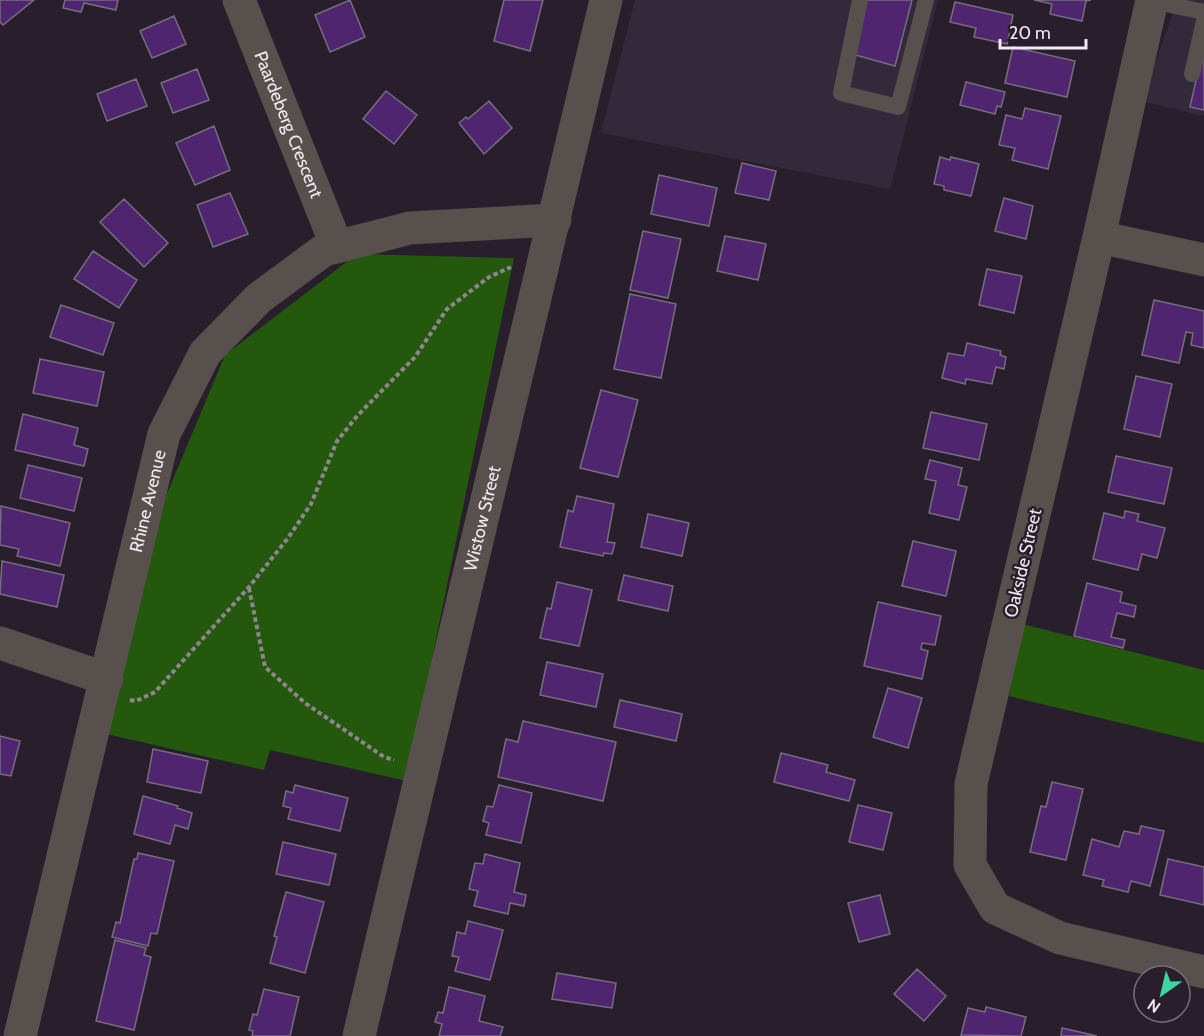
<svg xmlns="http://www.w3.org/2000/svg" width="1204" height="1036" font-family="Cabin,sans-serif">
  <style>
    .commercial { fill: #322a3a }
    .green { fill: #24590d }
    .building { fill: #4f256f; stroke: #766d7f; stroke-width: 1.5 }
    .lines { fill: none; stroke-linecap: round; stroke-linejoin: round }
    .path { stroke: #8e8590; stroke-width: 4; stroke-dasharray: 4.5 3; stroke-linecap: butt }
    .service { stroke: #58504c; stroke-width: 16 }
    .minor { stroke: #58504c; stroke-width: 33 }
    .labels { text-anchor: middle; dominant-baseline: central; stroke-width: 5; stroke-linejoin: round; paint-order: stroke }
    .street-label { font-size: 18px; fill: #efe8f1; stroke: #291e2b }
  </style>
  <rect width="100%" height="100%" fill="#291e2b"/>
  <path class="commercial" d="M 635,0 L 938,0 L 890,189 L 601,133 Z
    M 1178,0 L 1204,0 L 1204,116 L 1141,101 Z"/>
  <path class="green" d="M 357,254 L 514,258 L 407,781 L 270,750 L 264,770 L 102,733 L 161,508 L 225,355 Z
    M 1022,624 L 1204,670 L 1204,743 L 1009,696 Z"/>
  <path class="building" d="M 0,0 L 34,0 L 3,25 L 0,22 Z
    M 65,0 L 118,0 L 116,10 L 84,3 L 81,12 L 63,8 Z
    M 350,0 L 365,37 L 330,52 L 315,15 Z
    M 504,0 L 543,0 L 530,51 L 494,41 Z
    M 865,0 L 912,0 L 895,66 L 852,54 Z
    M 1034,0 L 1091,0 L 1086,1 L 1082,21 L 1050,14 L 1052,4 Z
    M 955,2 L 1013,15 L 1007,44 L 974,37 L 976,28 L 950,22 Z
    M 174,16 L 186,44 L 152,58 L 140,31 Z
    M 1204,45 L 1204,110 L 1190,107 Z
    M 1013,47 L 1075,61 L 1067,97 L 1005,83 Z
    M 197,69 L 209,100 L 173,113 L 161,83 Z
    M 136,79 L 147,106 L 107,121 L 97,94 Z
    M 966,82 L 1005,92 L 1001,107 L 997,106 L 995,114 L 960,105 Z
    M 386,91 L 417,115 L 394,144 L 363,119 Z
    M 489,101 L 512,128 L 484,154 L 459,123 L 466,117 L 468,119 Z
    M 1025,108 L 1061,116 L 1048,169 L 1012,160 L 1015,148 L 999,145 L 1006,115 L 1022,119 Z
    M 214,126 L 230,170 L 195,185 L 176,143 Z
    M 940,157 L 950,160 L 951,157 L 979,164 L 971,196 L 944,190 L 944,186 L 934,184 Z
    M 742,163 L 776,171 L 769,200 L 735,193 Z
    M 659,175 L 717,188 L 709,226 L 651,214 Z
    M 230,193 L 248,234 L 213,247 L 197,205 Z
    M 1004,198 L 1033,206 L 1026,239 L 995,231 Z
    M 124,199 L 168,243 L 144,267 L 100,222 Z
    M 643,231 L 681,239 L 668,298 L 630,290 Z
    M 725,236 L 766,244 L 758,280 L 717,271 Z
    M 93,251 L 137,280 L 119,308 L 74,279 Z
    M 987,269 L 1022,276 L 1014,313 L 979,305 Z
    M 630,294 L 676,304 L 661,378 L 614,369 Z
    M 1154,300 L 1204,311 L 1204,348 L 1191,345 L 1193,333 L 1186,332 L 1179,363 L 1142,355 Z
    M 61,305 L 114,323 L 103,355 L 50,337 Z
    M 967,343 L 1001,351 L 1000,355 L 1006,357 L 1004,369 L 996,367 L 992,384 L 966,379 L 965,384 L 942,378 L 948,353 L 964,356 Z
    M 40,359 L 104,372 L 97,406 L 33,393 Z
    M 1136,376 L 1172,384 L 1160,437 L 1124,429 Z
    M 601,390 L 638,400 L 618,477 L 580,468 Z
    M 931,412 L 987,424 L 979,460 L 923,448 Z
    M 23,414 L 78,428 L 74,445 L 88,449 L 84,466 L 15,450 Z
    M 1116,456 L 1172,468 L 1164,504 L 1108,492 Z
    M 930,460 L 962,468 L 958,485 L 967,487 L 959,520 L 929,513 L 936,481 L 925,479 Z
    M 28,465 L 82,478 L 74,511 L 20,498 Z
    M 577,496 L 614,504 L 607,542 L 615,543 L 612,554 L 604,553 L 603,556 L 560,547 L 568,510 L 573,512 Z
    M 1,506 L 70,523 L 60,566 L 17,556 L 19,549 L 0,545 Z
    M 1125,511 L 1139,514 L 1137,521 L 1165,528 L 1157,558 L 1142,554 L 1138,570 L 1093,559 L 1104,513 L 1124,518 Z
    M 648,514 L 689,523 L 682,556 L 641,547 Z
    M 913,541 L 956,551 L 946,596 L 902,586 Z
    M 2,561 L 64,575 L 57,607 L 0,594 Z
    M 624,575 L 673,586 L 668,611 L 618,600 Z
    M 557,582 L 592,590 L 579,646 L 540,638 L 547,608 L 551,609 Z
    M 1087,583 L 1122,592 L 1120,602 L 1136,606 L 1134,617 L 1117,613 L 1111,637 L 1125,640 L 1123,648 L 1074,636 Z
    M 878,602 L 941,616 L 935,645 L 922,643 L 921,649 L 928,651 L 922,679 L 864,666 Z
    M 547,662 L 603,674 L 596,707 L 540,695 Z
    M 888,688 L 922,698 L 908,748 L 873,737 Z
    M 620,700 L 682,714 L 676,741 L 614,727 Z
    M 523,721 L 616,742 L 603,801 L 498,777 L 506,739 L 518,742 Z
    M 0,736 L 20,741 L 11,776 L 0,774 Z
    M 153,749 L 208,761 L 201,793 L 147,782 Z
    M 781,753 L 828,765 L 826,772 L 855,780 L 849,801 L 774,782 Z
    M 1052,782 L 1083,789 L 1066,860 L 1030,852 L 1041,806 L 1046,807 Z
    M 295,785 L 348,798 L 340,831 L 288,819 L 291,808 L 283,806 L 286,791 L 293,793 Z
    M 499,785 L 532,793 L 521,843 L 486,835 L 489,823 L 483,821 L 487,806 L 493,807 Z
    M 143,796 L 178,806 L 177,808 L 192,813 L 188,829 L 175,825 L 170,844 L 134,834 Z
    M 858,805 L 892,813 L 883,850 L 849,842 Z
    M 1141,826 L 1164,831 L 1150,886 L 1131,881 L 1128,892 L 1102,886 L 1104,880 L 1083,875 L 1092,839 L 1119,847 L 1124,831 L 1139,834 Z
    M 283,842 L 336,854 L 329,885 L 276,874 Z
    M 138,853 L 174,861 L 157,934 L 151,933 L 148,946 L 112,937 L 116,922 L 120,923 L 134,859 L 137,859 Z
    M 485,854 L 520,863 L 514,892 L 526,895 L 524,906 L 510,903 L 508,914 L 474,906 L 478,891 L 469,889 L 475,863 L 483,864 Z
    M 1168,859 L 1204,867 L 1204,905 L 1160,895 Z
    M 286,892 L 324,902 L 305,973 L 270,963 L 277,937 L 274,936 Z
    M 880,895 L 890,934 L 859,942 L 848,903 Z
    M 468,921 L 503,930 L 490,980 L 455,971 L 459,957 L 452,956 L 457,932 L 465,934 Z
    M 115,940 L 146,948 L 144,955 L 151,957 L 134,1030 L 96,1021 Z
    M 917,969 L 946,996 L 924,1021 L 894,994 Z
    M 557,973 L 616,983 L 612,1008 L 552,999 Z
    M 449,987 L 485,996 L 479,1021 L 503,1027 L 500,1036 L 439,1036 L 442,1024 L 435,1022 L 438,1012 L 443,1013 Z
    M 264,989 L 299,997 L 290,1036 L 252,1036 L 253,1031 L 249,1030 L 253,1014 L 257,1015 Z
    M 986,1007 L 1026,1017 L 1021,1036 L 961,1035 L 968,1008 L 985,1012 Z
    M 1062,1028 L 1097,1036 L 1061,1036 Z"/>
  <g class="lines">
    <path class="path" d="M 249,588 L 265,667 L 305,703 L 384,757 L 394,760
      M 130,700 L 136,701 L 155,692 L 249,587 L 288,538 L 311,504 L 337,441 L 358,415 L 415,357 L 447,309 L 489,277 L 511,267"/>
    <path class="service" d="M 860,0 L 841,93 L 898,107 L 926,0
      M 1152,1 L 1204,12
      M 1192,74 L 1204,21"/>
    <g class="minor">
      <path id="s1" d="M 239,0 L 337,247"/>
      <path d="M 1152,0 L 1099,237 L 971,784 L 970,865 L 995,908 L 1060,938 L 1204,972"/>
      <path d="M 1099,237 L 1204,260"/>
      <path d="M 0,643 L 107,679"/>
      <path id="s2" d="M 20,1036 L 164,434 L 205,353 L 259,298 L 324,250 L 410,228 L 555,220"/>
      <path id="s3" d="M 359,1036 L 606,0"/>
    </g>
  </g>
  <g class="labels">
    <g class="street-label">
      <text stroke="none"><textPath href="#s1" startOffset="134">Paardeberg Crescent</textPath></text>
      <text stroke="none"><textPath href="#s2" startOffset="550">Rhine Avenue</textPath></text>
      <text stroke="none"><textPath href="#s3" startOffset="532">Wistow Street</textPath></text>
      <text transform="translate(1023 563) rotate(-77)">Oakside Street</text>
    </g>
  </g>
  <g transform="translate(1162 994) rotate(214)"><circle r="28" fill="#291e2b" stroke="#786f7a" stroke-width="1.5"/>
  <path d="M0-4.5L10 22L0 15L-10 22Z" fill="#3ed4a3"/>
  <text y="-9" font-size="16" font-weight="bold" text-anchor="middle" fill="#efe8f1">N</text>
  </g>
  <path d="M1000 39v9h86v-9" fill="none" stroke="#efe8f1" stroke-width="3"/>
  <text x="1009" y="39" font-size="18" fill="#efe8f1" stroke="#291e2b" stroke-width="4.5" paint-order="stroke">20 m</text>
</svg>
